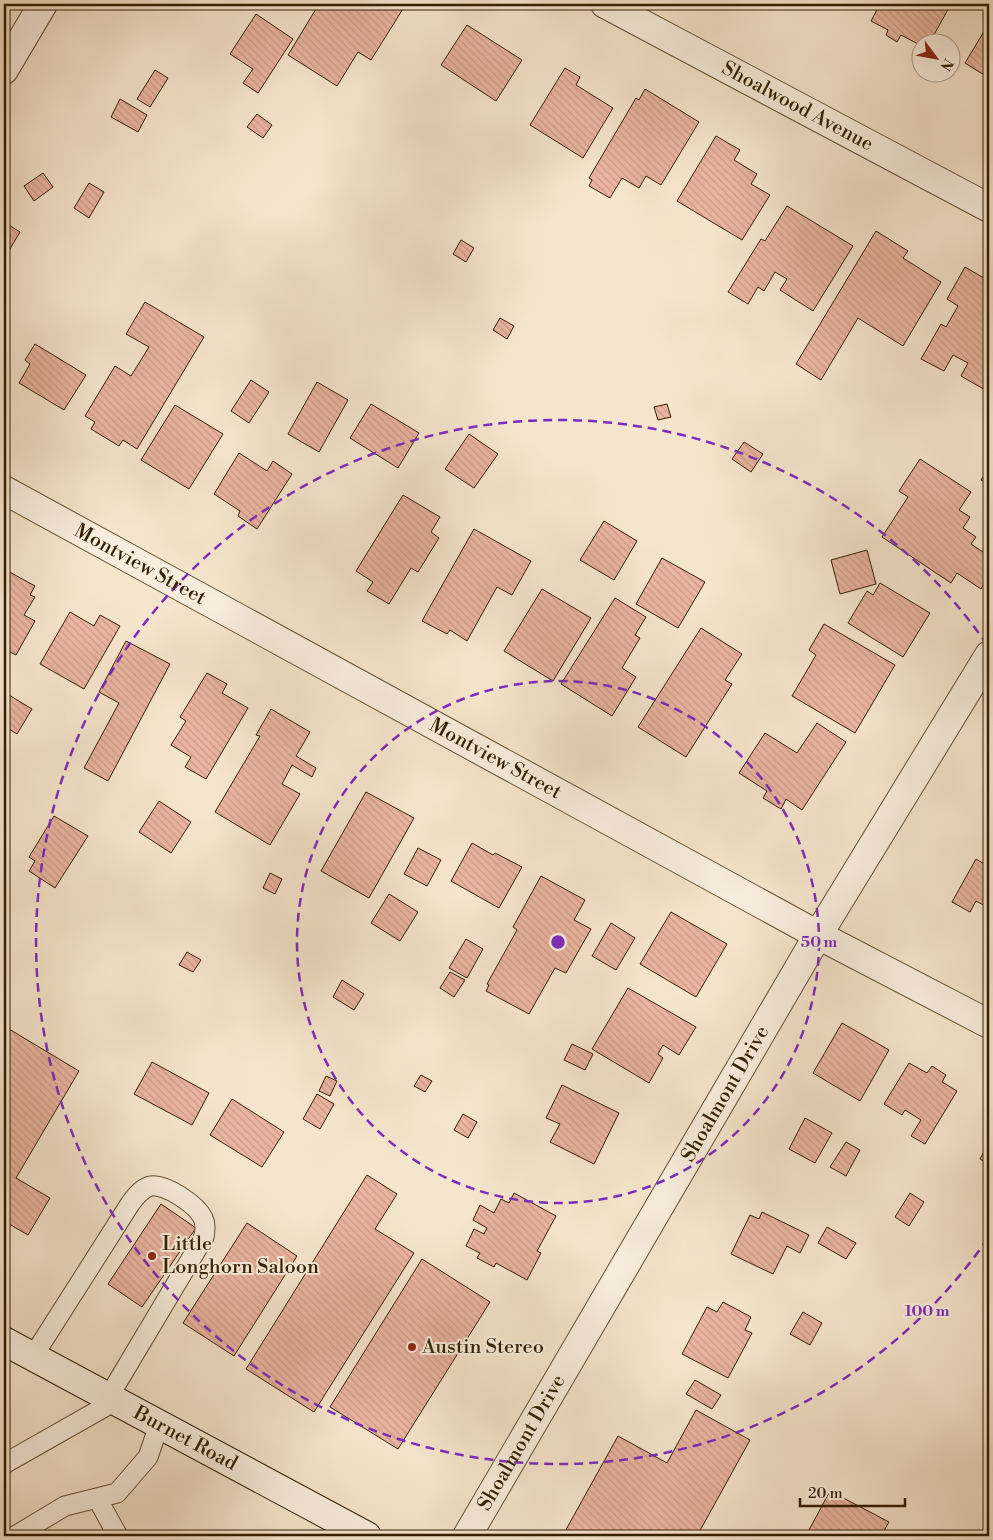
<svg xmlns="http://www.w3.org/2000/svg" width="993" height="1540" font-family="'Libre Bodoni',serif">
  <style>
    .building { fill: url(#building-back-hatch); stroke: #331e00 }
    .lines { fill: none; stroke-linecap: round; stroke-linejoin: round }
    .lane-casing { stroke: #645033; stroke-width: 21 }
    .street-casing { stroke: #645033; stroke-width: 30 }
    .secondary-casing { stroke: #331e00; stroke-width: 30 }
    .lane { stroke: #f9eede; stroke-width: 19 }
    .street { stroke: #f9eede; stroke-width: 28 }
    .secondary { stroke: #f9eede; stroke-width: 28 }
    .ring { fill: none; stroke: #7b2cbf; stroke-width: 2.5; stroke-dasharray: 9 6 }
    .poi-dot { fill: #8f2418; stroke: #f9eede; stroke-width: 2 }
    .labels { text-anchor: middle; dominant-baseline: central; stroke-width: 4; stroke-linejoin: round; paint-order: stroke }
    .street-label { font-size: 20px; fill: #331e00; stroke: #f9eede }
    .poi-label { font-size: 20px; fill: #331e00; stroke: #f9eede; text-anchor: start }
    .centre { fill: #7b2cbf; stroke: #f9eede; stroke-width: 2.5 }
    .ring-label { font-size: 15px; text-anchor: middle; font-weight: bold; fill: #7b2cbf; stroke: #f9eede; stroke-width: 4; stroke-linejoin: round; paint-order: stroke }
  </style>
  <defs>
    <pattern id="building-back-hatch" width="6" height="6" patternUnits="userSpaceOnUse" patternTransform="scale(1.25)"><rect width="6" height="6" fill="#ebb5a1"/><path d="M-1 5l2 2M0 0l6 6M5-1l2 2" fill="none" stroke="#ca9b89"/></pattern>
  </defs>
  <rect width="100%" height="100%" fill="#f6e5cd"/>
  <filter id="stains"><feTurbulence type="fractalNoise" baseFrequency=".004" numOctaves="4"/><feColorMatrix values="0 0 0 0 .2 0 0 0 0 .09 0 0 0 0 .02 0 0 0 .5 -.17"/></filter>
  <radialGradient id="worn" r=".72"><stop offset=".6" stop-color="#630" stop-opacity="0"/><stop offset="1" stop-color="#630" stop-opacity=".3"/></radialGradient>
  <path class="building" d="M 319,4 L 406,4 L 371,60 L 358,52 L 337,86 L 288,55 Z
    M 880,4 L 951,4 L 930,42 L 920,42 L 920,45 L 901,35 L 897,42 L 886,35 L 888,30 L 871,21 Z
    M 256,14 L 293,39 L 258,93 L 243,83 L 253,69 L 230,54 Z
    M 989,23 L 989,78 L 965,63 Z
    M 467,25 L 522,60 L 496,101 L 441,65 Z
    M 565,68 L 580,77 L 576,85 L 613,108 L 583,158 L 530,125 Z
    M 155,70 L 168,78 L 150,107 L 137,99 Z
    M 645,89 L 699,122 L 661,185 L 646,176 L 639,188 L 622,178 L 610,198 L 589,186 L 592,180 L 589,178 L 636,98 L 639,100 Z
    M 120,99 L 147,115 L 138,132 L 111,117 Z
    M 257,114 L 272,125 L 263,138 L 247,127 Z
    M 716,136 L 740,150 L 734,160 L 757,174 L 751,184 L 770,195 L 742,240 L 677,201 Z
    M 43,173 L 53,187 L 34,201 L 24,186 Z
    M 89,183 L 104,192 L 89,218 L 74,208 Z
    M 787,206 L 853,246 L 813,311 L 780,290 L 787,279 L 775,272 L 764,291 L 758,287 L 748,304 L 728,292 L 761,239 L 765,241 Z
    M 4,222 L 20,232 L 4,259 Z
    M 876,231 L 908,251 L 903,258 L 941,282 L 903,346 L 858,318 L 821,380 L 796,364 Z
    M 461,240 L 474,248 L 466,262 L 453,254 Z
    M 965,267 L 989,281 L 989,388 L 987,391 L 961,376 L 968,363 L 953,355 L 944,371 L 921,359 L 941,324 L 946,327 L 958,306 L 947,299 Z
    M 145,302 L 204,337 L 137,449 L 123,440 L 119,446 L 91,429 L 95,422 L 85,416 L 115,366 L 131,376 L 149,347 L 126,334 Z
    M 500,318 L 514,326 L 507,339 L 493,330 Z
    M 35,344 L 86,375 L 64,410 L 19,383 L 30,364 L 25,360 Z
    M 251,380 L 269,392 L 249,423 L 231,411 Z
    M 317,382 L 348,400 L 319,452 L 288,434 Z
    M 371,404 L 419,433 L 398,468 L 350,438 Z
    M 667,404 L 671,417 L 658,420 L 654,407 Z
    M 175,405 L 223,434 L 189,489 L 141,460 Z
    M 469,434 L 498,454 L 474,488 L 445,469 Z
    M 744,442 L 763,454 L 751,472 L 732,459 Z
    M 239,453 L 267,471 L 273,461 L 292,474 L 257,529 L 238,516 L 240,511 L 214,494 Z
    M 920,459 L 971,492 L 959,510 L 970,517 L 963,528 L 976,537 L 971,544 L 989,556 L 989,577 L 981,589 L 957,573 L 951,583 L 882,537 L 908,497 L 899,491 Z
    M 989,467 L 989,485 L 981,480 Z
    M 403,495 L 440,517 L 431,532 L 439,538 L 418,572 L 411,568 L 389,604 L 367,591 L 373,582 L 356,571 Z
    M 604,521 L 637,541 L 614,580 L 580,560 Z
    M 474,529 L 531,561 L 512,595 L 497,587 L 467,641 L 450,630 L 447,634 L 422,621 Z
    M 867,550 L 876,584 L 840,594 L 831,560 Z
    M 662,558 L 705,582 L 678,628 L 636,604 Z
    M 4,569 L 35,586 L 30,595 L 35,597 L 24,615 L 35,621 L 16,655 L 4,649 Z
    M 880,583 L 930,613 L 903,657 L 848,623 L 867,591 L 873,595 Z
    M 542,589 L 591,618 L 553,681 L 504,651 Z
    M 615,598 L 646,617 L 635,635 L 640,638 L 622,668 L 636,677 L 612,716 L 561,684 Z
    M 70,612 L 94,626 L 100,615 L 120,626 L 84,689 L 40,664 Z
    M 824,624 L 895,665 L 855,733 L 792,696 L 816,655 L 809,650 Z
    M 701,628 L 742,654 L 725,680 L 732,684 L 686,757 L 638,727 Z
    M 126,641 L 170,664 L 108,781 L 84,768 L 119,703 L 99,692 Z
    M 207,673 L 227,684 L 222,693 L 248,708 L 206,779 L 185,767 L 191,757 L 171,745 L 186,721 L 180,717 Z
    M 4,692 L 32,709 L 17,734 L 4,726 Z
    M 271,709 L 310,732 L 296,756 L 316,768 L 312,777 L 292,765 L 282,784 L 300,794 L 270,845 L 215,812 L 260,736 L 256,735 Z
    M 817,723 L 846,742 L 802,810 L 786,799 L 781,809 L 763,798 L 767,791 L 739,773 L 765,733 L 797,753 Z
    M 366,792 L 414,818 L 369,898 L 321,871 Z
    M 159,801 L 191,822 L 171,853 L 139,832 Z
    M 54,816 L 88,836 L 55,888 L 29,871 L 35,861 L 29,857 Z
    M 472,843 L 493,855 L 495,853 L 522,867 L 499,908 L 451,881 Z
    M 418,848 L 441,860 L 427,886 L 404,874 Z
    M 976,859 L 989,867 L 989,908 L 976,901 L 970,912 L 952,902 Z
    M 270,873 L 282,879 L 275,894 L 263,888 Z
    M 541,876 L 585,900 L 574,920 L 591,929 L 566,973 L 555,968 L 529,1014 L 486,991 L 489,985 L 487,984 L 517,930 L 513,927 Z
    M 389,894 L 418,912 L 400,941 L 371,923 Z
    M 671,912 L 727,944 L 696,997 L 640,964 Z
    M 611,923 L 635,938 L 616,970 L 592,956 Z
    M 466,939 L 483,949 L 467,978 L 449,968 Z
    M 187,952 L 201,960 L 193,972 L 179,965 Z
    M 450,972 L 465,980 L 454,997 L 440,988 Z
    M 342,980 L 364,994 L 354,1010 L 333,997 Z
    M 628,988 L 696,1027 L 679,1055 L 663,1045 L 658,1054 L 663,1058 L 649,1083 L 592,1049 Z
    M 842,1023 L 889,1050 L 860,1101 L 813,1073 Z
    M 4,1026 L 79,1071 L 16,1178 L 50,1198 L 28,1235 L 4,1221 Z
    M 572,1044 L 593,1054 L 585,1070 L 564,1060 Z
    M 152,1062 L 209,1093 L 192,1125 L 134,1094 Z
    M 909,1063 L 927,1073 L 932,1066 L 946,1075 L 942,1082 L 957,1091 L 925,1144 L 911,1136 L 921,1120 L 905,1110 L 902,1115 L 884,1104 Z
    M 421,1075 L 432,1081 L 425,1092 L 414,1086 Z
    M 326,1076 L 337,1081 L 330,1096 L 319,1091 Z
    M 562,1085 L 619,1113 L 594,1164 L 550,1142 L 560,1124 L 546,1118 Z
    M 317,1094 L 334,1104 L 320,1129 L 303,1119 Z
    M 232,1099 L 284,1132 L 262,1167 L 210,1135 Z
    M 463,1114 L 477,1122 L 468,1138 L 454,1130 Z
    M 805,1118 L 832,1133 L 815,1163 L 789,1149 Z
    M 846,1142 L 860,1150 L 846,1176 L 830,1167 Z
    M 989,1142 L 989,1165 L 980,1159 Z
    M 367,1175 L 397,1194 L 375,1229 L 414,1253 L 314,1412 L 246,1369 Z
    M 514,1193 L 556,1216 L 537,1251 L 541,1253 L 527,1280 L 496,1263 L 494,1267 L 477,1258 L 480,1253 L 466,1246 L 474,1229 L 484,1234 L 487,1228 L 473,1220 L 480,1205 L 494,1213 L 501,1199 L 509,1203 Z
    M 910,1193 L 924,1202 L 909,1226 L 895,1217 Z
    M 161,1204 L 196,1228 L 142,1307 L 108,1284 Z
    M 762,1212 L 809,1235 L 800,1253 L 787,1246 L 773,1274 L 731,1254 L 750,1215 L 759,1219 Z
    M 247,1223 L 297,1256 L 234,1356 L 183,1323 Z
    M 827,1227 L 856,1243 L 846,1259 L 818,1243 Z
    M 422,1259 L 490,1302 L 398,1449 L 330,1407 Z
    M 723,1302 L 751,1317 L 745,1330 L 752,1333 L 728,1378 L 682,1354 L 707,1307 L 717,1312 Z
    M 803,1312 L 822,1323 L 810,1345 L 790,1334 Z
    M 695,1380 L 721,1395 L 712,1409 L 686,1394 Z
    M 696,1410 L 750,1440 L 697,1536 L 566,1536 L 563,1535 L 618,1436 L 667,1463 Z
    M 830,1491 L 889,1522 L 881,1536 L 875,1536 L 867,1532 L 865,1536 L 820,1536 L 809,1530 Z"/>
  <g class="lines">
    <defs>
      <path id="lane" d="M 32,1358 L 130,1204 C 135,1197 141,1189 150,1186 C 165,1183 197,1205 203,1218 C 206,1224 205,1230 204,1237 L 108,1398
        M 4,1464 L 115,1401
        M 97,1498 L 118,1536
        M 15,1536 L 65,1506 L 117,1493 L 148,1457 L 159,1425"/>
      <g id="street">
        <path id="s1" d="M 605,4 L 989,208"/>
        <path d="M 4,70 L 43,4"/>
        <path id="s2" d="M 4,490 L 818,935 L 989,1024"/>
        <path id="s3" d="M 467,1536 L 818,935 L 989,655"/>
      </g>
      <g id="secondary">
        <path id="s4" d="M 4,1341 L 367,1536"/>
      </g>
    </defs>
    <use href="#lane" class="lane-casing"/>
    <use href="#street" class="street-casing"/>
    <use href="#secondary" class="secondary-casing"/>
    <use href="#lane" class="lane"/>
    <use href="#street" class="street"/>
    <use href="#secondary" class="secondary"/>
  </g>
  <g class="ring">
    <circle cx="558" cy="942" r="261"/>
    <path d="M988 1238A522 522 0 1 1 988 646"/>
  </g>
  <g class="poi-dot">
    <circle cx="152" cy="1256" r="5"/>
    <circle cx="412" cy="1347" r="5"/>
  </g>
  <g class="labels">
    <g class="street-label">
      <text stroke="none"><textPath href="#s1" startOffset="218">Shoalwood Avenue</textPath></text>
      <text stroke="none"><textPath href="#s2" startOffset="155">Montview Street</textPath></text>
      <text stroke="none"><textPath href="#s2" startOffset="560">Montview Street</textPath></text>
      <text stroke="none"><textPath href="#s3" startOffset="512">Shoalmont Drive</textPath></text>
      <text stroke="none"><textPath href="#s4" startOffset="206">Burnet Road</textPath></text>
      <text stroke="none"><textPath href="#s3" startOffset="108">Shoalmont Drive</textPath></text>
    </g>
    <g class="poi-label">
      <text x="162" y="1244">Little<tspan x="162" dy="23">Longhorn Saloon</tspan></text>
      <text x="422" y="1347">Austin Stereo</text>
    </g>
  </g>
  <circle cx="558" cy="942" r="8" class="centre"/>
  <g class="ring-label">
    <text x="819" y="947">50 m</text>
    <text x="927" y="1316">100 m</text>
  </g>
  <rect width="993" height="1540" fill="none" stroke="#f6e5cd" stroke-width="20"/>
  <rect x="5" y="5" width="983" height="1530" fill="none" stroke="#331e00" stroke-width="2.5"/>
  <rect x="10" y="10" width="973" height="1520" fill="none" stroke="#331e00"/>
  <g transform="translate(936 58) rotate(122)"><circle r="24" fill="#f9eede" stroke="#aa9b85"/>
  <path d="M0-4L9 19L0 12L-9 19Z" fill="#8f2418"/>
  <text y="-8" font-size="14" font-weight="bold" text-anchor="middle" fill="#331e00">N</text>
  </g>
  <path d="M800 1498v8h105v-8" fill="none" stroke="#331e00" stroke-width="2.5"/>
  <text x="808" y="1498" font-size="15" fill="#331e00" stroke="#f9eede" stroke-width="4" paint-order="stroke">20 m</text>
  <rect width="100%" height="100%" filter="url(#stains)"/>
  <rect width="100%" height="100%" fill="url(#worn)"/>
</svg>
